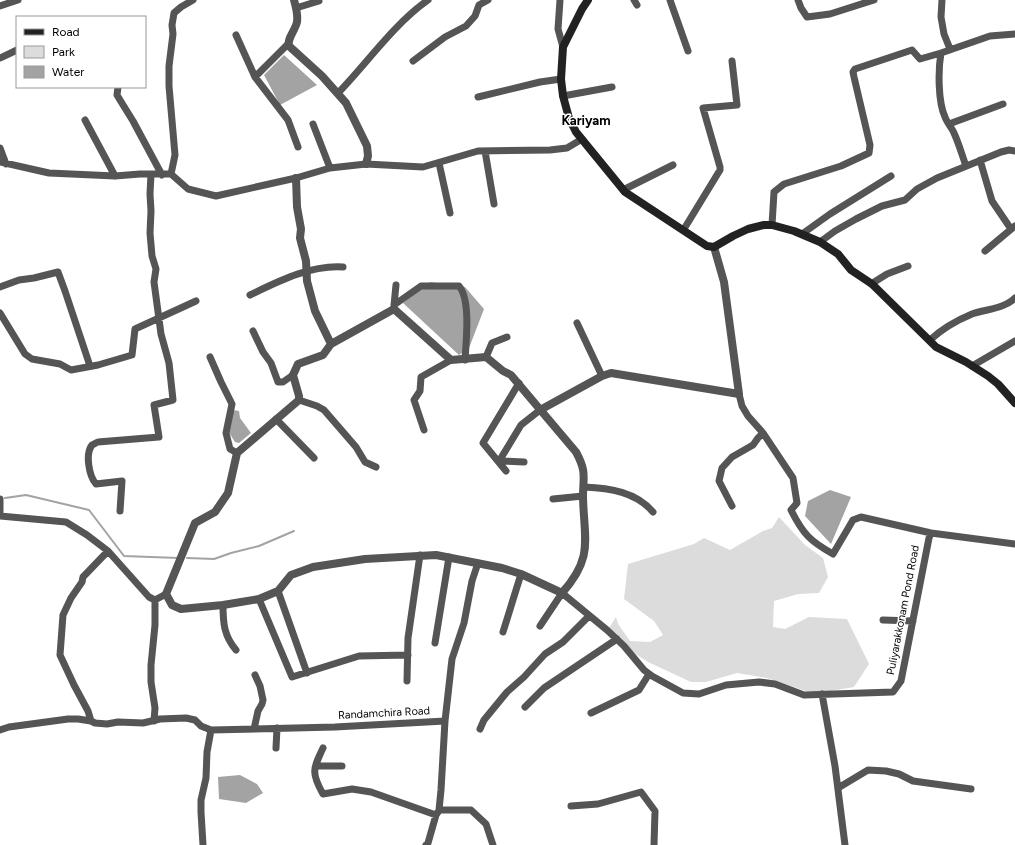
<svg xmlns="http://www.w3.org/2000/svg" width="1015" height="845" font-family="Figtree,sans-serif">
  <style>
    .green { fill: #dcdcdc }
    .water { fill: #a3a3a3 }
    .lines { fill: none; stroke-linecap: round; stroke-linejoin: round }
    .stream { stroke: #a3a3a3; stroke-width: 2 }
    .minor { stroke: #555; stroke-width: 7 }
    .tertiary { stroke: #555; stroke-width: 8 }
    .secondary { stroke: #222; stroke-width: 8 }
    .labels { text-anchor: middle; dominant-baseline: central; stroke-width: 3; stroke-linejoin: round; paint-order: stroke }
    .street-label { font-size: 11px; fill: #000; stroke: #fff }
    .quarter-label { font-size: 13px; font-weight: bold; fill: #000; stroke: #fff }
  </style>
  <rect width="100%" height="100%" fill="#fff"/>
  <path class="green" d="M 779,517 L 805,545 L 823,558 L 828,577 L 819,593 L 798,594 L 774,601 L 773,627 L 785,629 L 809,617 L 847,619 L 869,664 L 854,687 L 825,692 L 806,691 L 767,678 L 737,673 L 706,682 L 691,682 L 648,662 L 631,651 L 609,628 L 616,617 L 618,624 L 630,641 L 650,642 L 663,635 L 654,621 L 624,599 L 628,564 L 694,544 L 704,538 L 730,550 L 763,531 L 772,528 Z"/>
  <path class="water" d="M 284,55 L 317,85 L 280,105 L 264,75 Z
    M 430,282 L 465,287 L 484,309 L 469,348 L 459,355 L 403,303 Z
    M 233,410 L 239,411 L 240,418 L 251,433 L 239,443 L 235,442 L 228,431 Z
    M 830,490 L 851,497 L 831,544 L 805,516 L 808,501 Z
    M 240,775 L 257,784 L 263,793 L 246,803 L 219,799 L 218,777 Z"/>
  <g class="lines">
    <path class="stream" d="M 5,498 L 26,495 L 89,510 L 124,556 L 178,558
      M 187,558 L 214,559 L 231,553 L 259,546 L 294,531"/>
    <path class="minor" d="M 560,0 L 558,29 L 563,47
      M 634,0 L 637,5
      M 670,0 L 688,51
      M 798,0 L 801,8 L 807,17 L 830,14 L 874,0
      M 942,0 L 941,17 L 944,34 L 950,49
      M 0,6 L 18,0
      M 296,8 L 319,1
      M 236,35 L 255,77 L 288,120 L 298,147
      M 0,58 L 17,50
      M 413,61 L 445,37 L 466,26 L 475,16 L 479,5 L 488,0
      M 255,77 L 288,44
      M 118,87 L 117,95 L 120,100 L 133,121 L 162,175
      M 338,93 C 368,62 393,25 428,0
      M 563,96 L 612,87
      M 478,97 L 540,82 L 561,79
      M 85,120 L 115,176
      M 313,124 L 330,168
      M 949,124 L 1003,104
      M 0,148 L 6,164
      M 485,151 L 494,204
      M 980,160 L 992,201 L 1011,229
      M 0,162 L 49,173 L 115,176 L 140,174 L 171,174 L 188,189 L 216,196 L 296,178 L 330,168 L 366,164 L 423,167 L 478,151 L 550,150 L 567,148 L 582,139
      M 439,163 L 450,213
      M 966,166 C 962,155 959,144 954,133 C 952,128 947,123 945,117 C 938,102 938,70 941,53 L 990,36 L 1015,34
      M 171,174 L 175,155 L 169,86 L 169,66 L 173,34 L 172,25 L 174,13 L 181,7 L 193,0
      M 623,190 L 673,165
      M 772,225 L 774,192 L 784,184 L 841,166 L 869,153 L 870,145 L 854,77 L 853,72 L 855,69 L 912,50 L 920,59 L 941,53
      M 684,229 L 720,170 L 720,167 L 703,108 L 737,105 L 732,61
      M 802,234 L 830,214 L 891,176
      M 820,242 L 835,231 L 856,219 L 882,206 L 905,200 L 917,189 L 937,178 L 1001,152 L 1009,150 L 1015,151
      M 985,251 L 1015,226
      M 871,284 L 887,274 L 908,266
      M 0,287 L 19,280 L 34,278 L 58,272 L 65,291 L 90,366
      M 250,295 C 279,281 310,265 343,267
      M 394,305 L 396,285
      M 394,309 L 394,305 L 421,286 L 459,286 C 471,300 466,342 465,360
      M 0,313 L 25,354 L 32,359 L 60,364 L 71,370 L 98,365 L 132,355 L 135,329 L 196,301
      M 577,323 L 602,376
      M 253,331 L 263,352 L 271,363 L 278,382 L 283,382 L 293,375
      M 930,340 C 943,328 955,321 972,314 C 986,309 1004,309 1015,298
      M 210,357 L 221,382 L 232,404 L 226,433 L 230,449 L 237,453
      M 486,357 L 492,343 L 507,337
      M 972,366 L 1015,341
      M 739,394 L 742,406 L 748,416 L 763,433 L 793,478 L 797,503 L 791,510 C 803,534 810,541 833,554 L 853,520 L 861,517 L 931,533 L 1015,544
      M 299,400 L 317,406 L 324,410 L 356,447 L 365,462 L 376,467
      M 276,419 L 314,458
      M 424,430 L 414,400 L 420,391 L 421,377 L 451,360
      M 524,462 L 504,461 L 501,458 L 521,425 L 540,410
      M 506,471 L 483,443 L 519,383
      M 584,487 C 610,488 636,492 653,512
      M 0,499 L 0,516
      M 553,499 L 583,496
      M 732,506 L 719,481 L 722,468 L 732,457 L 753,445 L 758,438 L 763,433
      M 120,511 L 122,481 L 96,484 C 89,476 85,454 92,445 C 93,445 97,442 98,442 L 159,437 L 154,405 L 173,400 L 169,363 L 161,334 L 154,282 L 156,269 L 152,256 L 150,233 L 151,211 L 150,194 L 151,174
      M 0,516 L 66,522 L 87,535 L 108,551 L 149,597 L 155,600 L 166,594
      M 278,591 L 307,673
      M 259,599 L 292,677 L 359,656 L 408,655
      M 223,605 C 223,623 224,636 236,650
      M 883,620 L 913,621
      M 540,626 L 562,593 L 607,630 L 624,646 L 644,670 L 652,676 L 683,693 L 699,694 L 726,685 L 759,682 L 775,684 L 804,695 L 893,692 L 901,681 L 929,538 L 931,533
      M 503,632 L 521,574
      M 435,643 L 449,557
      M 407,681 L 408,638 L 420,555
      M 822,694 L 835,766 L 845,845
      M 525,707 L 544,688 L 617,639
      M 591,713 L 639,690 L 649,674
      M 91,721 L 88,711 L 74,685 L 60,655 L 63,615 L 71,598 L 82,582 L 83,577 L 108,551
      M 154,721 L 155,708 L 151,682 L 151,665 L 155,625 L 155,600
      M 445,721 L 441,790 L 439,810 L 471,810 L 486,824 L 493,845
      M 254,729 L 258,711 L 262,704 L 263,700 L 260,686 L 255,675
      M 480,729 L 484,720 L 507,692 L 524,677 L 545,654 L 563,642 L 589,616
      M 0,730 L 9,727 L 68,719 L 78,719 L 91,721 L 95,723 L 107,724 L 118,722 L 143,723 L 160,719 L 186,718 L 195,720 L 201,726 L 211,730 L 335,727 L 445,721 L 452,659 L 464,623 L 472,581 L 478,563
      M 276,748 L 277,728
      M 323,748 C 313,769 311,773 323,794 L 352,789 L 371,792 L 436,815
      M 316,766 L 342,766
      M 838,788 L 868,770 L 886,771 L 899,774 L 913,781 L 971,789
      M 571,806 L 598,804 L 641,792 L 655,811 L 654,845
      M 203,845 L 201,812 L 201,800 L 206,778 L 207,752 L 211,730
      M 426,845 L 428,843 L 436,815 L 438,812"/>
    <path class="tertiary" d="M 294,0 C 296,7 298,15 297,22 C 295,31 287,38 289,46 L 322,76 L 346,103 L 367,146 L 368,156 L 366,164
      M 296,178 L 297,207 L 301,229 L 300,238 L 306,261 L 307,281 L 315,311 L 331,344
      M 394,309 L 451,360 L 486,357 L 503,371 L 511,375 L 576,452 C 587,472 583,477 583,497 C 584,540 594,557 562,593 L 521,574 L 502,568 L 436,555 L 365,559 L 313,567 L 291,575 L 278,591 L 259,599 L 223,605 L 181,609 L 172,605 L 166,594 L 195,523 L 215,512 L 228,493 L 237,453 L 299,400 L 299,396 L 293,375 L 298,364 L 323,355 L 331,344 Z
      M 540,410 L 602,376 L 611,373 L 739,394 L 724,282 L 714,247"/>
    <path class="secondary" d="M 588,0 L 582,9 L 563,47 L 561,79 L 563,96 L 569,118 L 576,132 L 625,192 L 707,246 L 714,247 L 733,236 L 748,229 L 764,225 L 772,225 L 794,231 L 820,242 L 838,254 L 851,270 L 872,284 L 936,347 L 966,362 L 988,376 L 998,384 L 1015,403"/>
  </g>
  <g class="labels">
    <g class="street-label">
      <text transform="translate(903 610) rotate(-79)">Puliyarakkonam Pond Road</text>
      <text transform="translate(384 713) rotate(-3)">Randamchira Road</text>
    </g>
    <g class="quarter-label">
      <text x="586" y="120">Kariyam</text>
    </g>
  </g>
  <rect x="16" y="16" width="130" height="72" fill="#ffffff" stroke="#999999"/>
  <rect x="24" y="29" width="20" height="6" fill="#222222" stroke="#999999"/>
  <text x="52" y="36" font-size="12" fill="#000000">Road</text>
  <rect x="24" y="46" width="20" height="12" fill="#dcdcdc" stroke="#999999"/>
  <text x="52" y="56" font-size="12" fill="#000000">Park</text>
  <rect x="24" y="66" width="20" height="12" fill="#a3a3a3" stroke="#999999"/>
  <text x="52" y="76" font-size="12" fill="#000000">Water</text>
</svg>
